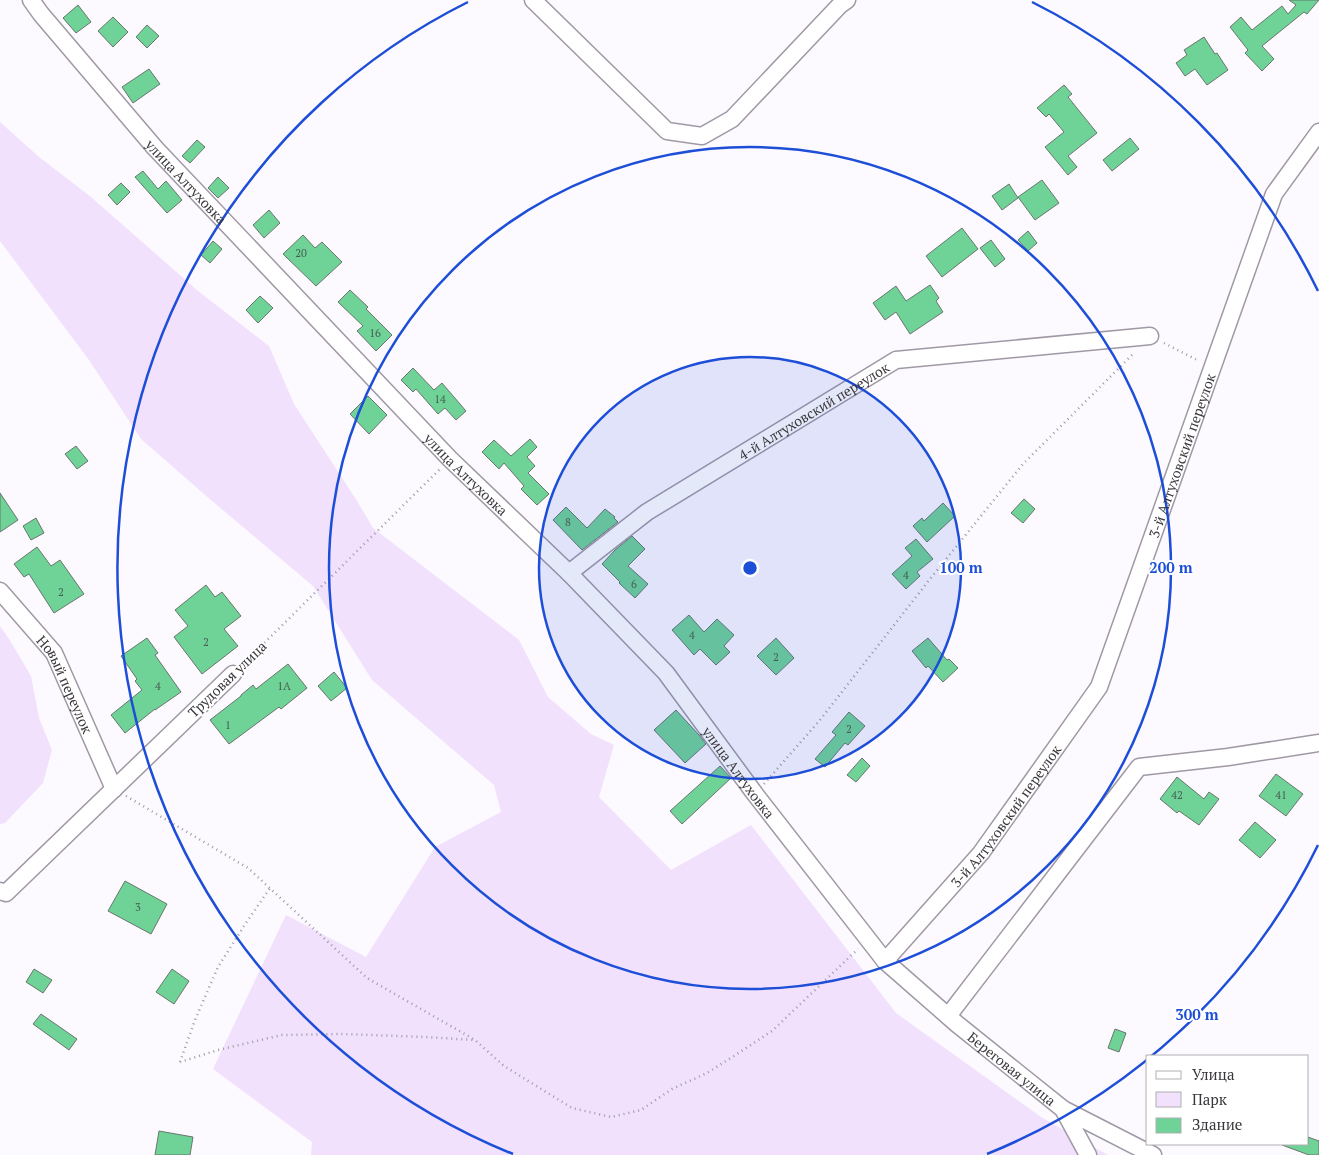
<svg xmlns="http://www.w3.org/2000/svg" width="1319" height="1155" font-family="'PT Serif',serif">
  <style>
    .green { fill: #f1e1fd }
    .building { fill: #6fd297; stroke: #69766d }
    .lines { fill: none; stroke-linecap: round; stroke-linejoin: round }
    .minor-casing { stroke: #a099a5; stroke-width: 19 }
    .path { stroke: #9d9aa0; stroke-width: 2.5; stroke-dasharray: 1 4; stroke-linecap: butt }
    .minor { stroke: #fff; stroke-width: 16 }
    .ring { fill: none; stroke: #1d4ed8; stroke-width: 2.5 }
    .labels { text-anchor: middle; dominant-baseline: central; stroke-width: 4; stroke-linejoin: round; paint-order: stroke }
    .number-label { font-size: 11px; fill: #475e53 }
    .street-label { font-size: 14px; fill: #3a373c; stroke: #fff }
    .centre { fill: #1d4ed8; stroke: #fff; stroke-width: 2.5 }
    .ring-label { font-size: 15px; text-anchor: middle; font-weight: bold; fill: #1d4ed8; stroke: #fff; stroke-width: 4; stroke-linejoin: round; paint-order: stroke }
  </style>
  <rect width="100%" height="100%" fill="#fcf9ff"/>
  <path class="green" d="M 0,122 L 39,157 L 91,197 L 198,291 L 269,346 L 294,404 L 357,501 L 373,528 L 519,640 L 548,697 L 591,734 L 614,745 L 599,797 L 671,870 L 751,825 L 896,1013 L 1041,1117 L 1108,1155 L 311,1155 L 312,1142 L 213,1069 L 286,915 L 366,957 L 435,847 L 501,812 L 494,785 L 372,680 L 313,586 L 204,494 L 141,439 L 89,360 L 0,241 Z
    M 0,626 L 9,639 L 31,676 L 39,718 L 52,750 L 43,783 L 5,823 L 0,824 Z"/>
  <path class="building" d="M 1289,0 L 1319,0 L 1307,14 L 1304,12 L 1262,46 L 1274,59 L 1262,71 L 1245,53 L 1248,50 L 1230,27 L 1241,17 L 1252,30 L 1282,6 L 1288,14 L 1296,5 Z
    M 78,5 L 91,22 L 76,33 L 63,18 Z
    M 113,17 L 128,32 L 113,47 L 98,31 Z
    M 147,25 L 159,36 L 147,48 L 136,37 Z
    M 1204,37 L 1215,54 L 1217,53 L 1228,70 L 1207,85 L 1195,69 L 1185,76 L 1176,63 L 1187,55 L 1184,50 Z
    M 149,69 L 160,84 L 133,103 L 122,87 Z
    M 1064,85 L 1072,94 L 1068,97 L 1097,133 L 1068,156 L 1077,167 L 1068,175 L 1045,147 L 1064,132 L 1049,114 L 1046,117 L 1037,108 Z
    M 1130,138 L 1139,149 L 1112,171 L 1103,160 Z
    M 197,140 L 205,147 L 190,163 L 182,156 Z
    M 143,171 L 158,189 L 166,181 L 182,200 L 167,213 L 135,177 Z
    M 218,177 L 229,188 L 218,198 L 208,188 Z
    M 1042,180 L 1059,203 L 1035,220 L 1018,197 Z
    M 121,183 L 130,192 L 117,205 L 108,195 Z
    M 1009,184 L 1018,198 L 1002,210 L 992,196 Z
    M 269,210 L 280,223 L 264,238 L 253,225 Z
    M 962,228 L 978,249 L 942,277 L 926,256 Z
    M 1028,231 L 1037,243 L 1028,251 L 1018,240 Z
    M 303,235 L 315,248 L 322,242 L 342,262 L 316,286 L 283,254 Z
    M 991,240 L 1005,259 L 995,267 L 980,248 Z
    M 213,241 L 222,249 L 210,263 L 201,255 Z
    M 930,285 L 939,298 L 936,301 L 943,312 L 910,334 L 896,312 L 885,320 L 873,303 L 896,286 L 906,301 Z
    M 350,290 L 368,307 L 366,309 L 392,335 L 376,351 L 357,331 L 363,326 L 338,302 Z
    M 260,296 L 273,308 L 258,323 L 246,310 Z
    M 413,368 L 434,390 L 442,383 L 466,411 L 456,420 L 445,408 L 438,414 L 416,389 L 413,392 L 401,380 Z
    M 368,396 L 387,415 L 369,434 L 350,414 Z
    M 530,439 L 537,447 L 527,457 L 535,466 L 528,473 L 549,494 L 537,505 L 521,489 L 524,486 L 504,463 L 499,469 L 482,452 L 494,440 L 511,456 Z
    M 76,446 L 88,461 L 77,469 L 65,454 Z
    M 0,493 L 18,520 L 0,532 Z
    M 1024,499 L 1035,509 L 1023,523 L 1011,513 Z
    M 943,503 L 955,516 L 927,542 L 913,526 L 922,518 L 924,521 Z
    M 566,507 L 587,528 L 605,509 L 615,517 L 614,518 L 618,522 L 582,550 L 553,520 Z
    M 36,518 L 44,533 L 31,540 L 23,526 Z
    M 632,536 L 645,549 L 628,566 L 648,584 L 635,598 L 619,583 L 620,582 L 602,564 L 615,550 Z
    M 916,539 L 933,559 L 917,572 L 920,576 L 906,589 L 892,574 L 912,556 L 905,548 Z
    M 37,547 L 51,566 L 60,560 L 84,594 L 54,613 L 29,574 L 24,577 L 14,564 Z
    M 206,585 L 215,597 L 222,592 L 241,616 L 224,629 L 238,646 L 202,674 L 174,637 L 188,626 L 175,610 Z
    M 689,615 L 704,632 L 717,619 L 734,635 L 724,646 L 730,652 L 716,665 L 700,649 L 694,655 L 672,630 Z
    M 147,638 L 158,653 L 155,655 L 181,692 L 155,710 L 155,709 L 125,733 L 111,715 L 142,690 L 135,681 L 137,679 L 121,656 Z
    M 776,638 L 794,658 L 776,675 L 757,656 Z
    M 928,638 L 947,660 L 949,659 L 958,668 L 943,682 L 928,666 L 926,668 L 912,651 Z
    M 288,664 L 307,688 L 281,709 L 279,707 L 229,744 L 210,720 L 241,696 L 241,695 L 253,685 L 256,689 Z
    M 334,672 L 347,688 L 331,701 L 318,686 Z
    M 676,710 L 699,735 L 706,744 L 685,763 L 654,730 Z
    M 849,712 L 865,726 L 848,745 L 845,743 L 825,767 L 815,759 L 836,735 L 832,732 Z
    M 862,758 L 870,766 L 856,782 L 847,775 Z
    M 720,766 L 731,778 L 682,824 L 670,811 Z
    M 1276,774 L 1303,794 L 1286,816 L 1259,796 Z
    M 1177,777 L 1204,799 L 1209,792 L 1219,799 L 1199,825 L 1179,811 L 1177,813 L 1160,799 Z
    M 1255,822 L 1276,840 L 1260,858 L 1239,840 Z
    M 125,881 L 167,904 L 151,934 L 108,911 Z
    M 34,969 L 52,980 L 43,993 L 26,982 Z
    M 172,969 L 189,981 L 174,1004 L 156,992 Z
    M 41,1014 L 77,1039 L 69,1050 L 33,1024 Z
    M 1115,1029 L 1126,1033 L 1119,1052 L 1108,1048 Z
    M 159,1131 L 193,1137 L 190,1155 L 155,1155 Z
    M 1308,1137 L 1319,1141 L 1319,1155 L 1309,1155 L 1282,1145 L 1282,1144 L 1308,1144 Z"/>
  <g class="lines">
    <defs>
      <g id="minor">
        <path id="s1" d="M 31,0 L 41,14 L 155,148 L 450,459 L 569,573 L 666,673 L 755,794 L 885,961 L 957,1024 L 1063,1109 L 1153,1155"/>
        <path d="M 533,0 L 667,131 L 702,136 L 732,119 L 840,5 L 847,0"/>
        <path id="s2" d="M 569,573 L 647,512 L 896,360 L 1150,336"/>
        <path id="s3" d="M 0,591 L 54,653 L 114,789"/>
        <path d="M 0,891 L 6,893 L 233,674"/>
        <path id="s4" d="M 885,961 L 981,853 L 1099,687 L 1274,194 L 1319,132"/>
        <path d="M 948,1016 L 1139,767 L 1228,757 L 1319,743"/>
        <path d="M 1063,1109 L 1088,1155"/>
      </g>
    </defs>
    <use href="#minor" class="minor-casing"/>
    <path class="path" d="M 1164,343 L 1199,361
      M 243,664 L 440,469
      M 764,784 L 820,720 L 930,579 L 1023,464 L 1133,354
      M 126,796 L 248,868 L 367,978 L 475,1040 L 504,1066 L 572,1108 L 611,1117 L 641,1110 L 672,1089 L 707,1073 L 734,1056 L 772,1031 L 858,949
      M 180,1062 L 218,1050 L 282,1035 L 343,1034 L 425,1037 L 474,1040
      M 180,1062 L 195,1020 L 218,967 L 244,926 L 270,888"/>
    <use href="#minor" class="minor"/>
  </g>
  <circle cx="750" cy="568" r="211" fill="#1d4ed8" fill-opacity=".12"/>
  <g class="ring">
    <circle cx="750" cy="568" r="211"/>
    <circle cx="750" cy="568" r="421"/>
    <path d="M1318 845A632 632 0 0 1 987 1154M513 1154A632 632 0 0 1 468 2M1032 2A632 632 0 0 1 1318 291"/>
  </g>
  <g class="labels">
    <g class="number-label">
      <text x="301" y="253">20</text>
      <text x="375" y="333">16</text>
      <text x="440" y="399">14</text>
      <text x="568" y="522">8</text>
      <text x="906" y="575">4</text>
      <text x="634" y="584">6</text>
      <text x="61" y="592">2</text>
      <text x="692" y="635">4</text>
      <text x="206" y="642">2</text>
      <text x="776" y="657">2</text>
      <text x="158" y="686">4</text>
      <text x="284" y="686">1А</text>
      <text x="228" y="725">1</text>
      <text x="849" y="729">2</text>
      <text x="1177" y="795">42</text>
      <text x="1281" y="795">41</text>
      <text x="138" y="907">3</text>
    </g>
    <g class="street-label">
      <text stroke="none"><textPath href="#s1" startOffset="239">улица Алтуховка</textPath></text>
      <text stroke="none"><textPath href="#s2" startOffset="294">4-й Алтуховский переулок</textPath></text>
      <text stroke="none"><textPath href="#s4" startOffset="594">3-й Алтуховский переулок</textPath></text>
      <text stroke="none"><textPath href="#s1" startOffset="644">улица Алтуховка</textPath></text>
      <text transform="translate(227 679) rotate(-44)">Трудовая улица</text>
      <text stroke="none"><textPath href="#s3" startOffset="115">Новый переулок</textPath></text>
      <text stroke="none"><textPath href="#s1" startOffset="1049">улица Алтуховка</textPath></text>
      <text stroke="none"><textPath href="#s4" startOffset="189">3-й Алтуховский переулок</textPath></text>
      <text stroke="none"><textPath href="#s1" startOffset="1454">Береговая улица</textPath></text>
    </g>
  </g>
  <circle cx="750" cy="568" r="8" class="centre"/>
  <g class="ring-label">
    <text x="961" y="573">100 m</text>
    <text x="1171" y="573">200 m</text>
    <text x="1197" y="1020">300 m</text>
  </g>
  <rect x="1146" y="1055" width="162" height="90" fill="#ffffff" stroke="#b0afb1"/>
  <rect x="1156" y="1071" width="25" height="8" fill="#ffffff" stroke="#b0afb1"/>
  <text x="1192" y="1080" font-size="15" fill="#3a373c">Улица</text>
  <rect x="1156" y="1092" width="25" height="15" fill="#f1e1fd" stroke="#b0afb1"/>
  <text x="1192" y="1105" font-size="15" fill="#3a373c">Парк</text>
  <rect x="1156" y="1118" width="25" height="15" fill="#6fd297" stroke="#b0afb1"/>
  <text x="1192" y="1130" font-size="15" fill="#3a373c">Здание</text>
</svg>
